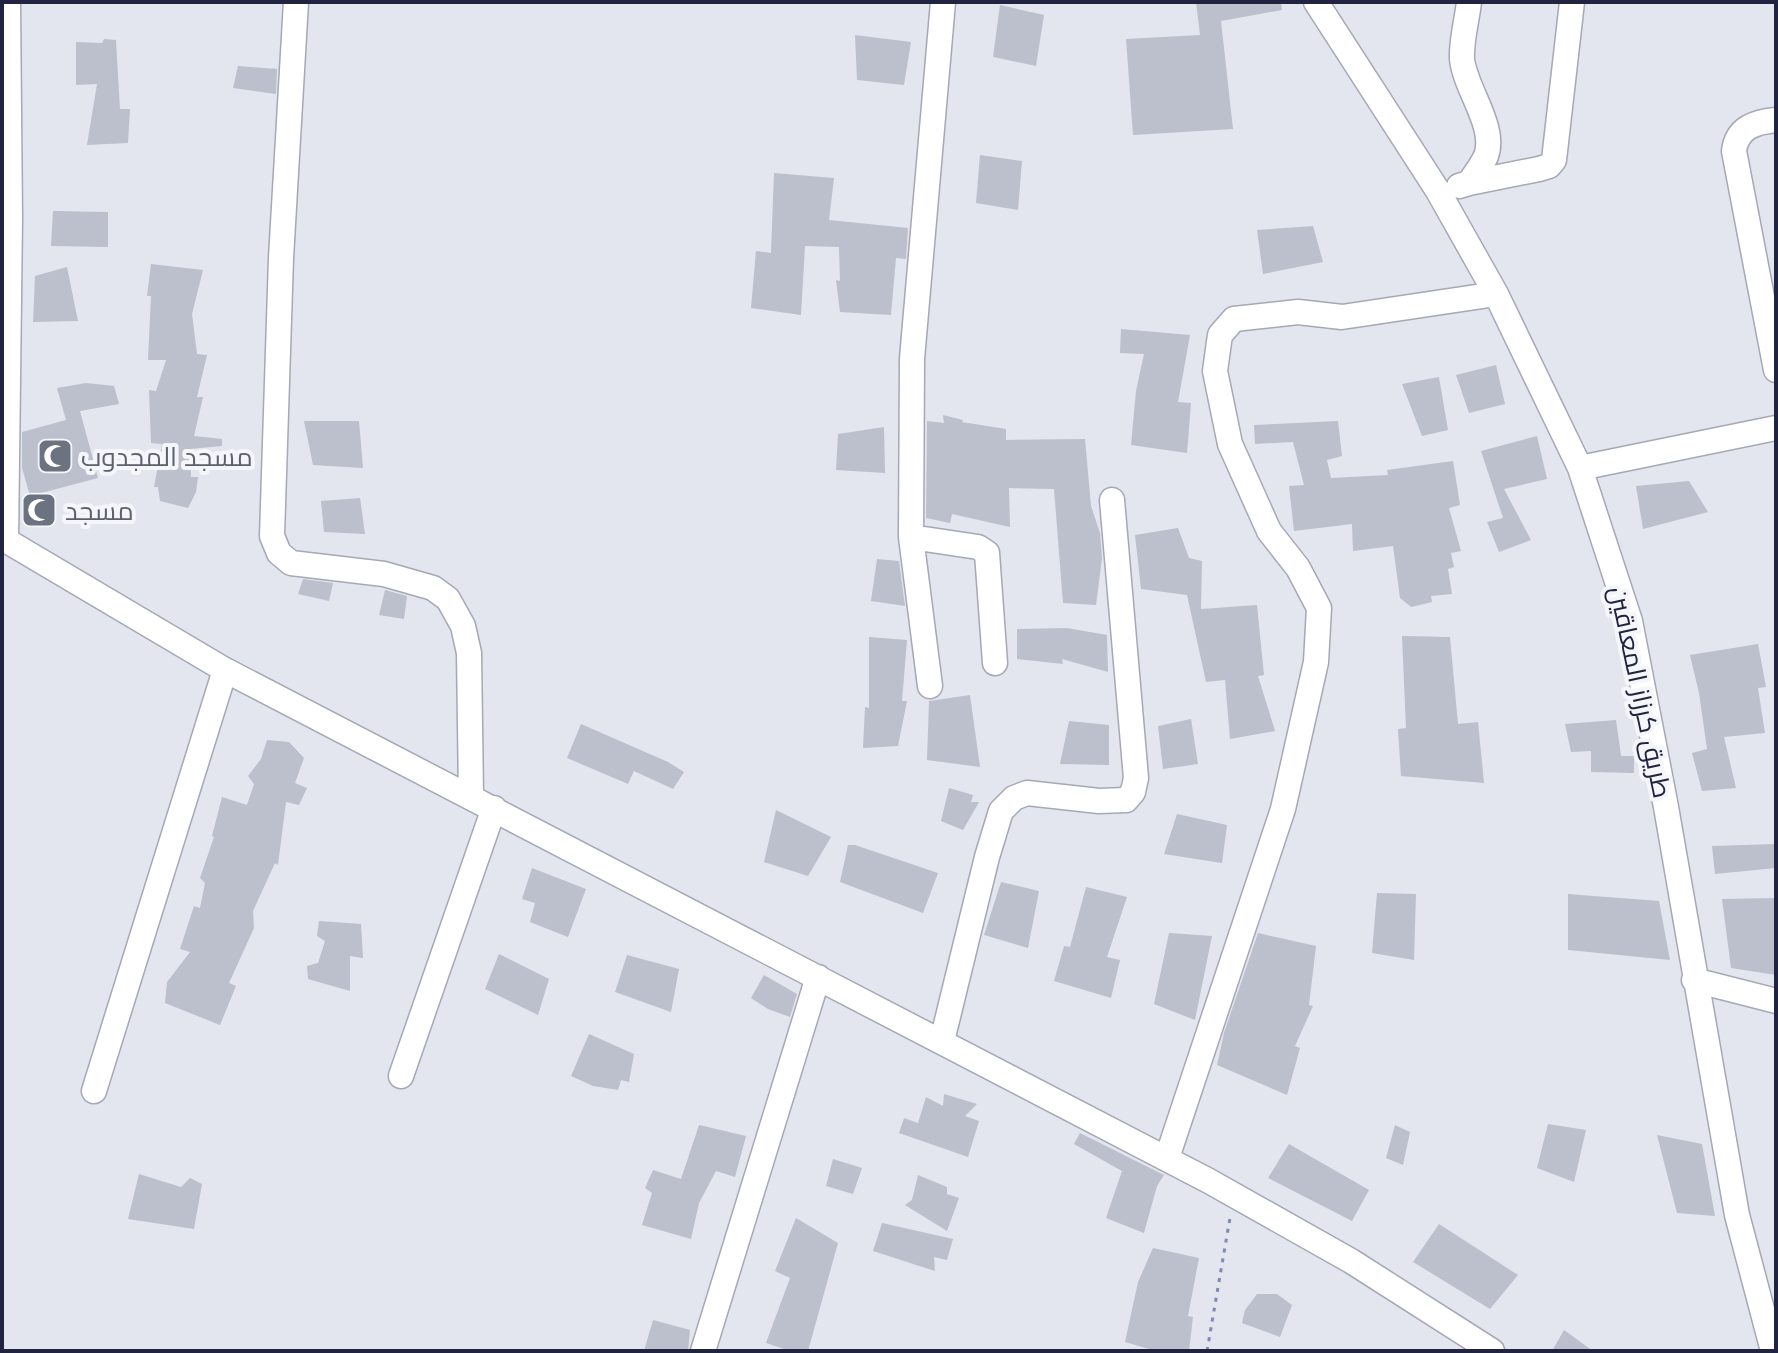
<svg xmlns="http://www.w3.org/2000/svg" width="1778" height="1353" font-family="'PT Sans',Cairo,sans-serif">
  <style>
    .building { fill: #bcbfcc }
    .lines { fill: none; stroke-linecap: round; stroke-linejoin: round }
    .minor-casing { stroke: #a5a8b6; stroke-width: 27 }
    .path { stroke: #8189b3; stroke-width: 3; stroke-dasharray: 4 6; stroke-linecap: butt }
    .minor { stroke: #fff; stroke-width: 24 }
    .labels { text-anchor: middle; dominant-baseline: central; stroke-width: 8; stroke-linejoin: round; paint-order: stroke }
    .worship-label { font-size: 26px; fill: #5b616d; stroke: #f4f6fa; text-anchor: start }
    .street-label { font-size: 26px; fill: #212440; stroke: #f4f6fa }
  </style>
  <rect width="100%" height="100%" fill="#e3e6ee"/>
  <path class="building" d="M 1196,2 L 1281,2 L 1282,10 L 1221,21 L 1233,129 L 1133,135 L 1126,39 L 1200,35 Z
    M 1000,5 L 1044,15 L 1036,66 L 993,57 Z
    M 855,35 L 911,42 L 904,85 L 857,80 Z
    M 104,39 L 116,40 L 120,109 L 130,109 L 128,143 L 87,145 L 97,84 L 76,85 L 76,42 L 102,43 Z
    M 238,66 L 277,69 L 276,94 L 233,88 Z
    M 980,155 L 1022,161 L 1018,210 L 976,203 Z
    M 774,173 L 834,178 L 829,220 L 908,228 L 906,259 L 896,258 L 891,315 L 840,312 L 836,280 L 840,281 L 839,247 L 805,246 L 801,315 L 751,308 L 756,251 L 771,253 Z
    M 53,211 L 108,212 L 108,247 L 51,246 Z
    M 1313,226 L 1323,262 L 1263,274 L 1257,230 Z
    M 151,264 L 203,270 L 192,314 L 197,354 L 207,355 L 197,397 L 203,397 L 194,436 L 222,439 L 222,446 L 190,449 L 191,477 L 198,477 L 196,492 L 188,508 L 160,501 L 158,487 L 154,487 L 162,444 L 151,443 L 149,390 L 156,391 L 166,360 L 148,360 L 151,296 L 147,296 Z
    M 67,267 L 78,321 L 33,322 L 35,276 Z
    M 1121,329 L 1190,335 L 1178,402 L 1191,403 L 1187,453 L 1131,445 L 1136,391 L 1144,354 L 1120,353 Z
    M 1496,365 L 1505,404 L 1469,413 L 1456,375 Z
    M 1439,377 L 1448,430 L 1422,436 L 1402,384 Z
    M 86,383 L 114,386 L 119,404 L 80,411 L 98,478 L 30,496 L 22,468 L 22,432 L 66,420 L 57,388 Z
    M 943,415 L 963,420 L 962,422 L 1006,429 L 1006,440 L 1085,439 L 1091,506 L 1100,533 L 1102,558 L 1096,605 L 1063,603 L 1054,489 L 1009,488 L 1010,527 L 952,514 L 950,523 L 926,518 L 927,421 L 944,423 Z
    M 304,421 L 359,421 L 363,468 L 313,465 Z
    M 1338,421 L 1342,456 L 1327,460 L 1331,478 L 1388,475 L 1387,470 L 1453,461 L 1460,505 L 1449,508 L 1461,551 L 1451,553 L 1454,567 L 1448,569 L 1452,594 L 1431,596 L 1432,602 L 1411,607 L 1400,598 L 1393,546 L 1353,551 L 1352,524 L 1294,531 L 1289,486 L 1304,485 L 1293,442 L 1255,444 L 1254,425 Z
    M 884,427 L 885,473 L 836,470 L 838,434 Z
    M 1537,436 L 1547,479 L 1504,489 L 1531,540 L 1499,552 L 1487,522 L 1503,518 L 1481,451 Z
    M 1689,481 L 1708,512 L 1643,529 L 1636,486 Z
    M 360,498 L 365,534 L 324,532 L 321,501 Z
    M 1178,528 L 1189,558 L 1202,561 L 1201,609 L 1257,605 L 1264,675 L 1258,676 L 1275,731 L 1230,739 L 1225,680 L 1206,682 L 1187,595 L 1141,589 L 1135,535 Z
    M 877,559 L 899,561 L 905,606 L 871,601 Z
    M 303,579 L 333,583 L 329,601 L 298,594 Z
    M 385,590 L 407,596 L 404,619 L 379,615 Z
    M 1067,628 L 1107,635 L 1108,672 L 1062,659 L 1063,664 L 1017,659 L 1017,629 Z
    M 1402,636 L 1450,637 L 1458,724 L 1478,722 L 1484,783 L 1401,776 L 1398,729 L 1406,728 Z
    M 869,637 L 907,640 L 902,701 L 907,701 L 898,746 L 863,748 L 865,707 L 869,708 Z
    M 1758,644 L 1766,687 L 1758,688 L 1765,733 L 1724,737 L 1736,788 L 1702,791 L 1692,753 L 1707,749 L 1699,693 L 1690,655 Z
    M 970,695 L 980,767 L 927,760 L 929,701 Z
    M 1191,719 L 1198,764 L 1163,769 L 1158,726 Z
    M 1616,720 L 1621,756 L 1634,756 L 1634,773 L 1591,772 L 1591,751 L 1571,752 L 1565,724 Z
    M 1069,721 L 1109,725 L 1109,765 L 1060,764 Z
    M 581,724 L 668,762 L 684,772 L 673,789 L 634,771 L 628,784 L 567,758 Z
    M 267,740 L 289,742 L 304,758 L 295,783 L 307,788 L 299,805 L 286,802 L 278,865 L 275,863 L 253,911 L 254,928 L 229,983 L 236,986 L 220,1025 L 165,1003 L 167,982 L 190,952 L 180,949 L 194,906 L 200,908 L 205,883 L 200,878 L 214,837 L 212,836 L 222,797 L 247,805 L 254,784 L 248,776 L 261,759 Z
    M 949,788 L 973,795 L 971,802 L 979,802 L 963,830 L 941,821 Z
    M 776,810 L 831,837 L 808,876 L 764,862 Z
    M 1177,814 L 1227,825 L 1222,863 L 1164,854 Z
    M 1776,844 L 1776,868 L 1715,874 L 1712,846 Z
    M 848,845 L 855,845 L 938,873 L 923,913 L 840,882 Z
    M 532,868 L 586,889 L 568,937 L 530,922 L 535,903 L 522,899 Z
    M 1001,882 L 1039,891 L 1028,948 L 984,935 Z
    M 1086,887 L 1127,897 L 1107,957 L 1120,960 L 1111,998 L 1054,981 L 1064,946 L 1070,947 Z
    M 1377,893 L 1416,894 L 1414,960 L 1372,953 Z
    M 1568,894 L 1659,901 L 1670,960 L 1568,950 Z
    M 1776,898 L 1776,975 L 1731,968 L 1722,899 Z
    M 319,921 L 361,924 L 363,958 L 350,956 L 350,991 L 308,979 L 307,966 L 318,963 L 325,941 L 317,936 Z
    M 1169,933 L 1212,936 L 1195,1020 L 1154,1004 Z
    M 1258,933 L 1316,946 L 1309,1005 L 1313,1006 L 1295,1046 L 1300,1048 L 1287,1095 L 1217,1065 L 1224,1033 Z
    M 499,954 L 549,979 L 538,1015 L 485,989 Z
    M 627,955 L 679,969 L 671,1012 L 615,992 Z
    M 764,975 L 797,994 L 790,1017 L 768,1009 L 751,998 Z
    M 589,1034 L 634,1054 L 629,1082 L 621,1080 L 618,1090 L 593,1086 L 571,1076 Z
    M 944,1094 L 977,1104 L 965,1116 L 979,1121 L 968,1157 L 899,1133 L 904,1118 L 918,1123 L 926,1097 L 943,1106 Z
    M 1548,1124 L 1586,1130 L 1574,1182 L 1537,1168 Z
    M 699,1125 L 746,1136 L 735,1177 L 716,1171 L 699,1203 L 691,1239 L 642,1225 L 652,1193 L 645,1188 L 653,1170 L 681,1179 Z
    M 1395,1125 L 1410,1132 L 1403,1165 L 1386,1158 Z
    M 1080,1133 L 1164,1175 L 1157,1186 L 1144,1233 L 1106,1218 L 1122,1171 L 1074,1144 Z
    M 1657,1135 L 1702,1144 L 1715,1216 L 1677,1213 Z
    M 1289,1144 L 1369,1190 L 1352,1221 L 1268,1178 Z
    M 833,1159 L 862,1168 L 853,1194 L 826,1186 Z
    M 139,1174 L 181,1187 L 190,1178 L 202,1184 L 194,1229 L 128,1219 Z
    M 918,1175 L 947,1187 L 947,1194 L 959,1198 L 947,1231 L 905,1205 L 912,1200 Z
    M 796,1218 L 838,1243 L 808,1351 L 790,1351 L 766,1343 L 790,1278 L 775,1271 Z
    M 882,1223 L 953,1239 L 947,1260 L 934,1257 L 935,1271 L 873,1251 Z
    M 1439,1224 L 1518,1275 L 1490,1309 L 1413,1262 Z
    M 1153,1248 L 1199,1258 L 1188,1316 L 1193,1317 L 1189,1351 L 1156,1351 L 1125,1342 L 1138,1282 Z
    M 1257,1294 L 1277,1294 L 1292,1305 L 1280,1337 L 1242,1323 L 1245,1310 Z
    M 653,1320 L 690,1330 L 688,1351 L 644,1351 Z
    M 1564,1330 L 1593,1351 L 1552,1351 Z"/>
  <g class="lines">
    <defs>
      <path id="minor" d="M 296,2 L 281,258 L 272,536 L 279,553 L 291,563 L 384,574 L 433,588 L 448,599 L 463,626 L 469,653 L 471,796
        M 1316,2 L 1438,191 L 1496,294 L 1580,468 L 1630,621 L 1666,807 L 1737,1215 L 1773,1351
        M 1776,120 C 1756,122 1737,127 1734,151 L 1776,370
        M 1469,183 L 1539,169 L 1549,166 L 1554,160 L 1572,2
        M 1459,186 L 1469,183 C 1475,174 1482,165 1486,156 C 1497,127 1465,89 1462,59 C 1461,41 1467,20 1469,2
        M 1580,468 L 1776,428
        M 911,537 L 978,547 L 987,553 L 995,663
        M 2,538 L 225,670 L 1209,1181 L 1351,1261 L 1492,1351
        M 6,541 L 10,219 L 8,2
        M 930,686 L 911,537 L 912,359 L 943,2
        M 1694,980 L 1776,1001
        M 942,1041 L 987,857 L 1001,811 L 1014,798 L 1027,793 L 1099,801 L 1126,800 L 1133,792 L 1136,778 L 1112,500
        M 401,1076 L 494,808
        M 94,1091 L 225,670
        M 1167,1158 L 1283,809 L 1316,662 L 1319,608 L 1298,568 L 1269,531 L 1230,444 L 1215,371 L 1220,335 L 1234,319 L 1298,312 L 1342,317 L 1496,294
        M 703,1351 L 818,977"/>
    </defs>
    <use href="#minor" class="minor-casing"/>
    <path class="path" d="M 1207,1351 L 1230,1218"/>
    <use href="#minor" class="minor"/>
  </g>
  <defs>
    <symbol id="mosque-square" viewBox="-11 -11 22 22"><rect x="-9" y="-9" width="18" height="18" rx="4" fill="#6b7280" stroke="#f4f6fa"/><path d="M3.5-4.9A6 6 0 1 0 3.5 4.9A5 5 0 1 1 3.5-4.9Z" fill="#fff"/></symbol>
  </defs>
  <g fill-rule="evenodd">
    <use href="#mosque-square" x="35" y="436" width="40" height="40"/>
    <use href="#mosque-square" x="19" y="490" width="40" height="40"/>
  </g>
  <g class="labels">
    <g class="worship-label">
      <text x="81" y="456">مسجد المجدوب</text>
      <text x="65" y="510">مسجد</text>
    </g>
    <g class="street-label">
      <text transform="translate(1641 692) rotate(78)">طريق كرزاز المعاقين</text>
    </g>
  </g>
  <rect width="1778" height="1353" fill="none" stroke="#212440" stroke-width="8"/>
</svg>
